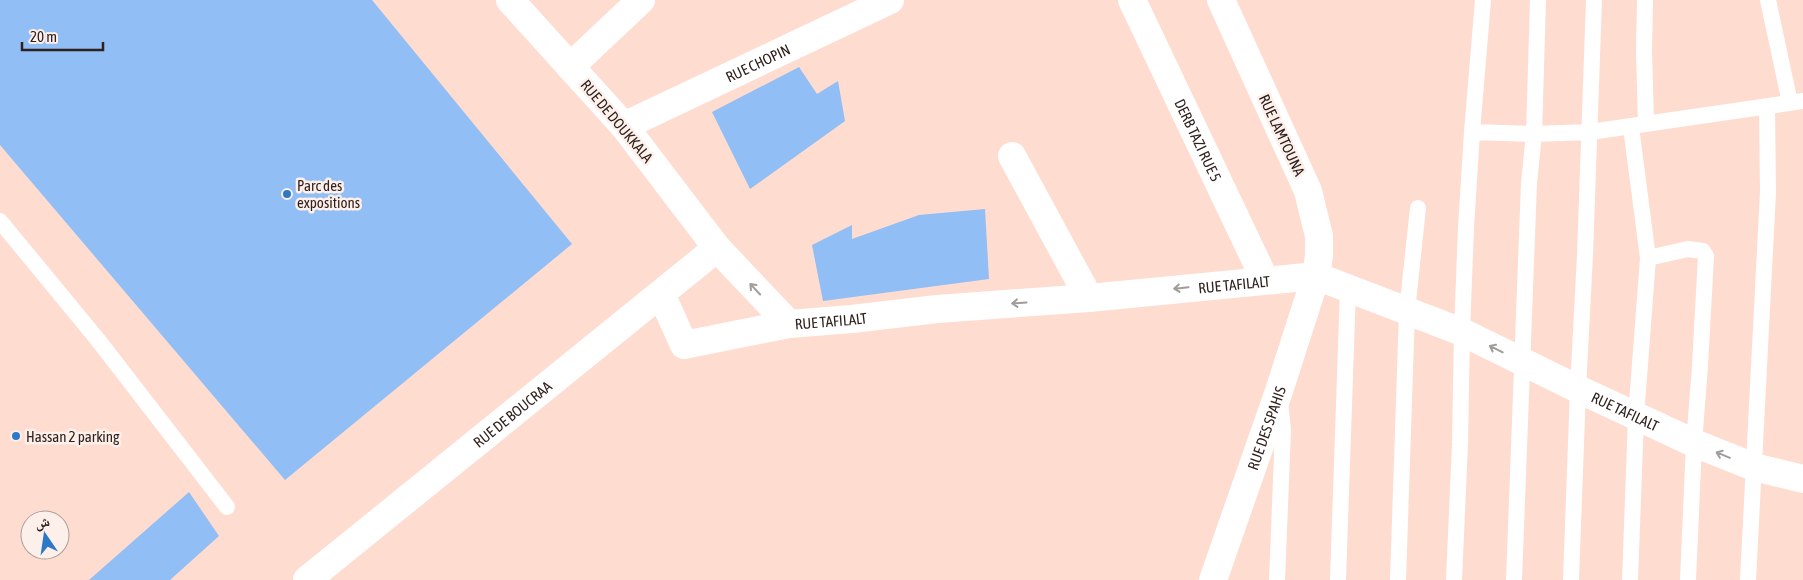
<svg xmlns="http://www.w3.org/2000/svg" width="1803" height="580" font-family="'Asap Condensed','Noto Naskh Arabic',sans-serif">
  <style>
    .building { fill: #90bef5 }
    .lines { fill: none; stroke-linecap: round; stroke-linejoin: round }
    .service { stroke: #fff; stroke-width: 16 }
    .minor { stroke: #fff; stroke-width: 28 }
    .tertiary { stroke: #fff; stroke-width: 28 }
    .oneway { stroke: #a19c9a }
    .poi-dot { fill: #2e78c8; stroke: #fdefea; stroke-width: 2 }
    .labels { text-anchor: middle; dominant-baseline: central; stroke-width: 5; stroke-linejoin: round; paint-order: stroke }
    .street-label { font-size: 15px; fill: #2f221e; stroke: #fdefea }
    .poi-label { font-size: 15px; fill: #2f221e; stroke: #fdefea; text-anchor: start }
  </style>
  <rect width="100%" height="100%" fill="#ffdcd0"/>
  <path class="building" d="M 0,0 L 372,0 L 572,244 L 285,480 L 0,145 Z
    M 799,67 L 817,94 L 838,81 L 845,121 L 750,189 L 712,112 Z
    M 985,209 L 989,279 L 823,301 L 812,245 L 852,225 L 852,239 L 919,215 Z
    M 189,492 L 219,536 L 170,580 L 89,580 Z"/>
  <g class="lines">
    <path class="service" d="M 1645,0 L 1644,50 L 1646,123
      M 1768,0 L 1790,103
      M 1472,132 L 1534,134 L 1590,132 L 1803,101
      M 0,221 L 98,340 L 227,507
      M 1648,258 L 1688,249 L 1703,251 L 1706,256 L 1700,366 L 1694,443 L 1688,580
      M 1277,580 L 1283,430 L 1280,402
      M 1338,580 L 1348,288
      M 1398,580 L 1407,311 L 1418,208
      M 1454,580 L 1460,444 L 1462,332 L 1466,227 L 1472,132 L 1483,0
      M 1514,580 L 1529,183 L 1534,134 L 1538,0
      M 1571,580 L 1578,389 L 1585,255 L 1594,0
      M 1630,580 L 1636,417 L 1648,258 L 1631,127
      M 1748,580 L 1768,192 L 1767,107"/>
    <g class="minor">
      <path id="s1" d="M 1132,0 L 1265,280"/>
      <path d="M 570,67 L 641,0"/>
      <path id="s2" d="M 624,126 L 890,0"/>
      <path d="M 1012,156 L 1089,298"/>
      <path d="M 717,248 L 789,324"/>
      <path id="s3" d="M 661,294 L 684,345 L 789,324 L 852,319 L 937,309 L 1089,298 L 1316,276 L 1462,332 L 1578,389 L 1694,443 L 1754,467 L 1803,479"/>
      <path id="s4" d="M 1213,580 L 1279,391 L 1316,276 L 1319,256 L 1319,236 L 1308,191 L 1221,0"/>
    </g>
    <path class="tertiary" id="s5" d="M 307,580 L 717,248 L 624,126 L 510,0"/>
  </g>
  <defs><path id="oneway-shaft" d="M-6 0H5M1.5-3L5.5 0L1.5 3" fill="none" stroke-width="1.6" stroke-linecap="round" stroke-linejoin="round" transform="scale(1.25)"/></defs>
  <g class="oneway">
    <use href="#oneway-shaft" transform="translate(1181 288) rotate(174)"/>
    <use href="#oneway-shaft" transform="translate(755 289) rotate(-133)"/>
    <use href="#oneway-shaft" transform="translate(1019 303) rotate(176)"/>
    <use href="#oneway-shaft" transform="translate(1496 349) rotate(-153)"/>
    <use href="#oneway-shaft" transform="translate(1723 455) rotate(-158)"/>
  </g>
  <g class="poi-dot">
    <circle cx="287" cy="194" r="5"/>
    <circle cx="16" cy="436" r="5"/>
  </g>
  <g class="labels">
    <g class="street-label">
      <text stroke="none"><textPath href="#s2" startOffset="148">RUE CHOPIN</textPath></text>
      <text transform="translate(617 121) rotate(50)">RUE DE DOUKKALA</text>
      <text transform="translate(1282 135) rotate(65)">RUE LAMTOUNA</text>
      <text stroke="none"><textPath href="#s1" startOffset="155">DERB TAZI RUE 5</textPath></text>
      <text stroke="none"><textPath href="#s3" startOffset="610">RUE TAFILALT</textPath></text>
      <text stroke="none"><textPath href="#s3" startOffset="205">RUE TAFILALT</textPath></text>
      <text stroke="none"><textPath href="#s3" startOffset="1030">RUE TAFILALT</textPath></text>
      <text stroke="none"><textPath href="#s5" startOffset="264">RUE DE BOUCRAA</textPath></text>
      <text stroke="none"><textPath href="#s4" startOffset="161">RUE DES SPAHIS</textPath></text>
    </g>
    <g class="poi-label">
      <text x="297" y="185">Parc des<tspan x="297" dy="17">expositions</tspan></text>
      <text x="26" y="436">Hassan 2 parking</text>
    </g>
  </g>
  <g transform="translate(45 535) rotate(347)"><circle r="24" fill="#fdefea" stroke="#ab9d98"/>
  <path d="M0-4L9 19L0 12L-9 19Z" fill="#2e78c8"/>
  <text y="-8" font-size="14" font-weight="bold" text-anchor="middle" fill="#2f221e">ش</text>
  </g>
  <path d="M22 42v8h81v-8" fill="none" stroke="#2f221e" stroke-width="2.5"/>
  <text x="30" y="42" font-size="15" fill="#2f221e" stroke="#fdefea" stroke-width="4" paint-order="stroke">20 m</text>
</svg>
